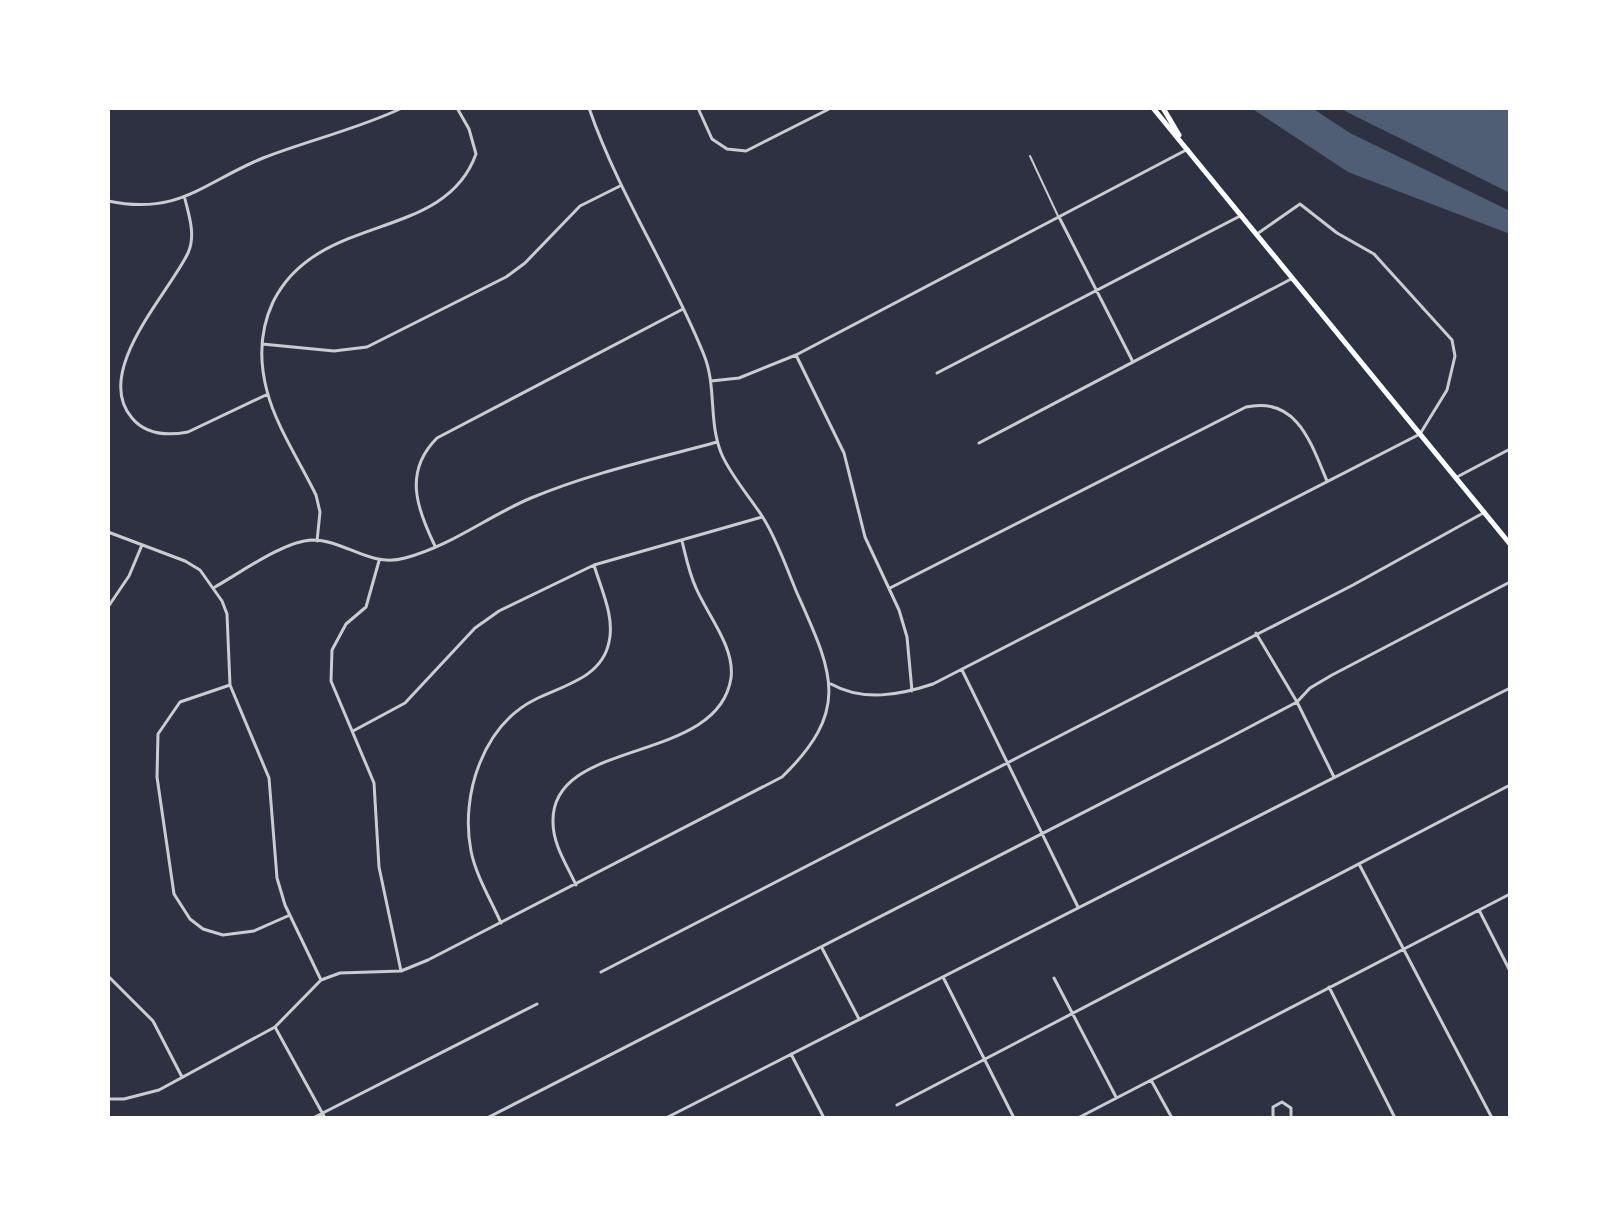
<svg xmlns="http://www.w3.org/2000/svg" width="1618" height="1226" font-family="'Roboto Serif',serif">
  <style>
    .water { fill: #4f5d75 }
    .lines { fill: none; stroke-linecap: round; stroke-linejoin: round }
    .service { stroke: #caccd0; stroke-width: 2 }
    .minor { stroke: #caccd0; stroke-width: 3 }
    .primary { stroke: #fff; stroke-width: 5 }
  </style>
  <rect width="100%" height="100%" fill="#2d3142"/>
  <path class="water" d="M 1251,108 L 1312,108 L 1350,133 L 1510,211 L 1510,234 L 1348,172 Z
    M 1339,108 L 1510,108 L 1510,193 Z"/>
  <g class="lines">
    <path class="service" d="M 1030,156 L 1058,216"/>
    <path class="minor" d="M 698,108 L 712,139 L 727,149 L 746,151 L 831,108
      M 185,199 C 189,216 196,235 188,253 C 169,293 92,372 132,418 C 146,435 167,436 188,432 L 268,394
      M 108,201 C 179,216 204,182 263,158 C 309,140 358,129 402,108
      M 1059,217 L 1133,362
      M 262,344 L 334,351 L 367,347 L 506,277 L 525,263 L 580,206 L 620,186
      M 796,355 L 844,453 L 865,537 L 899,610 L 907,637 L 912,691
      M 937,373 L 1242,215
      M 711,381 L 739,378 L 796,355 L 1188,149
      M 979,443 L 1293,278
      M 1457,477 L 1510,449
      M 108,532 L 185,561 L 200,570 L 222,601 L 227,614 L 230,685 L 269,778 L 277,878 L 285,905 L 321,980
      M 317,541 L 320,512 L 316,495 C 300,462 276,426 267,391 C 259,361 260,330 273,302 C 318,211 444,243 476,154 L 469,129 L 457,108
      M 435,546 C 417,509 403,472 437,438 L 683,309
      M 379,561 L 366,607 L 346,624 L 332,650 L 331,681 L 374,783 L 379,867 L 401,971
      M 215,587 C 240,573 284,541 312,540 C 346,540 369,568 405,558 C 451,546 488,516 531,498 C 591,473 655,459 717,442
      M 890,588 L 1246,407 C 1297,396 1311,443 1327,481
      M 108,607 L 129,576 L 142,545
      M 1256,633 L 1297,702 L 1334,777
      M 962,670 L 1078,907
      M 831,684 C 863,702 900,695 933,684 L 1420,434 L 1447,390 L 1455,356 L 1452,340 L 1374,254 L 1337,233 L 1300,204 L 1257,234
      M 230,685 L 180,702 L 158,734 L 157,777 L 174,894 L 190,919 L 203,929 L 223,935 L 254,931 L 290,915
      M 353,731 L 405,703 L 475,628 L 499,611 L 594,565 L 762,517
      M 1359,864 L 1492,1118
      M 576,885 C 567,865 553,845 553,822 C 551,737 718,765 731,678 C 735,647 708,616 696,588 C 689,573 686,557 682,541
      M 1479,910 L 1510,971
      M 501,923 C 491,900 476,876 471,851 C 460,795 483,725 536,699 C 565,685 602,677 609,642 C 615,617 601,589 594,565
      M 822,948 L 859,1019
      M 601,972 L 1353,585 L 1485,512
      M 108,976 L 153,1021 L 182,1077
      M 943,977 L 1014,1118
      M 1054,978 L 1116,1097
      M 1329,987 L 1395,1118
      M 275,1027 L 325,1118
      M 791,1054 L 824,1118
      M 1151,1080 L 1172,1118
      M 108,1099 L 124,1099 L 159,1090 L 275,1027 L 321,980 L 340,973 L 401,971 L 428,960 L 782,777 C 852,709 832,672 797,593 C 786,567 777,539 762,516 C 749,496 732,477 722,455 C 708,423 717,387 704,355 C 670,270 619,195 589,108
      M 897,1105 L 1510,785
      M 313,1118 L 537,1004
      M 487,1118 L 1223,741 L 1297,702 L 1310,688 L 1332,675 L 1510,582
      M 666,1118 L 1510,688
      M 1078,1118 L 1510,894
      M 1273,1118 L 1273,1107 L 1282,1102 L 1291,1108 L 1291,1118"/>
    <path class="primary" d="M 1153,108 L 1510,544
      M 1163,108 L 1179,135"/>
  </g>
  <rect width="1618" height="1226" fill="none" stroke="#ffffff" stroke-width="220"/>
</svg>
